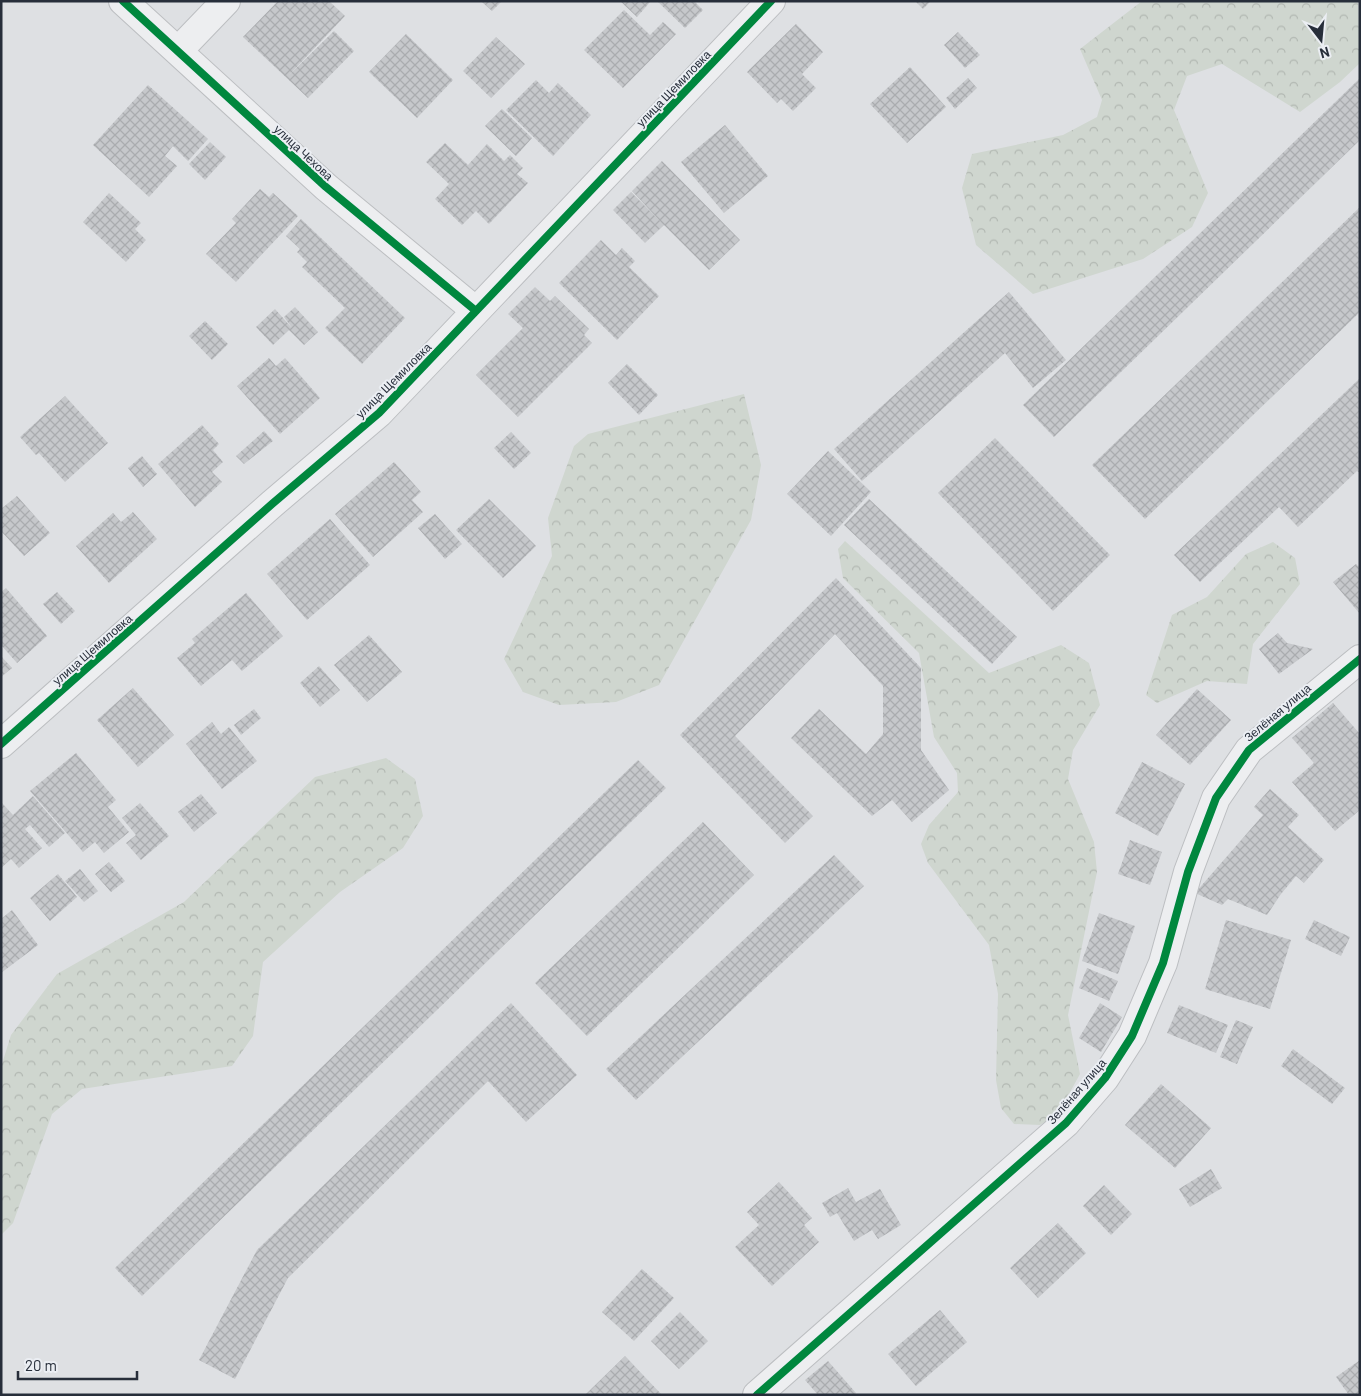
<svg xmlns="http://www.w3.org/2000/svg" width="1361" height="1396" font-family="Barlow,sans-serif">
  <defs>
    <pattern id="forest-crowns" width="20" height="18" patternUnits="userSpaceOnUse" patternTransform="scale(1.25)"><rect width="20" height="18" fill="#cfd6cf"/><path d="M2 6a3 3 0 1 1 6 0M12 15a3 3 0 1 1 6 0" fill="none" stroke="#b2b8b2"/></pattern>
    <pattern id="building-cross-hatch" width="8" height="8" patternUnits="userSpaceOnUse" patternTransform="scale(1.25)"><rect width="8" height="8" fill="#c6c8cb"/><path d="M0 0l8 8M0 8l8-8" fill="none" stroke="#aaacaf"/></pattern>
  </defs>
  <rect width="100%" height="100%" fill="#dee0e3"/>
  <path fill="url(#forest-crowns)" d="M 1142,1 L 1358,1 L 1360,63 L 1340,82 L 1300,112 L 1222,64 L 1187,76 L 1174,110 L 1208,193 L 1192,227 L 1143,259 L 1033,294 L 976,245 L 962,188 L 972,154 L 1063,135 L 1097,117 L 1102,100 L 1080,49 Z
    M 744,394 L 761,465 L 751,520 L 659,685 L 616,702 L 559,705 L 523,692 L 504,659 L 552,556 L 548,518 L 574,446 L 588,434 Z
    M 845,541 L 989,673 L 1061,645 L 1089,663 L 1100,705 L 1073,750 L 1068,779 L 1094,842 L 1097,872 L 1068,1015 L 1080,1074 L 1058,1114 L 1040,1125 L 1014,1124 L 1001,1108 L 996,1080 L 998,994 L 989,945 L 928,863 L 921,844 L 929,825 L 958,792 L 957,773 L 934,737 L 919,653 L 843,578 L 838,549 Z
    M 1273,542 L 1295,558 L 1300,584 L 1253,644 L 1247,684 L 1207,681 L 1157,703 L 1146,695 L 1172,615 L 1207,597 L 1246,554 Z
    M 386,758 L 415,779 L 423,816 L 403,848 L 340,892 L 263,962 L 253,1036 L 232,1066 L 82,1089 L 52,1114 L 13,1223 L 1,1235 L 1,1067 L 11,1035 L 57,974 L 184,902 L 315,777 Z"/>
  <path fill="url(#building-cross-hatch)" d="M 278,1 L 329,1 L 345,16 L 289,75 L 334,31 L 354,51 L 308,98 L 243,37 Z
    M 481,1 L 502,1 L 492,11 Z
    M 620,1 L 651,1 L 637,17 Z
    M 657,1 L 694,1 L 703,10 L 685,28 Z
    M 915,1 L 931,1 L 923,9 Z
    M 624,10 L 650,35 L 663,22 L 676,34 L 623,88 L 584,50 Z
    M 796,24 L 823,52 L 802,74 L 816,88 L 793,111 L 781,99 L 777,103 L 747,72 Z
    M 958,32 L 980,55 L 965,68 L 944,45 Z
    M 406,34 L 453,80 L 417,118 L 369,72 Z
    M 496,37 L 525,64 L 491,98 L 463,71 Z
    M 910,67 L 946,107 L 907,143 L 870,104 Z
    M 968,78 L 977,88 L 955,109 L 946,98 Z
    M 1360,78 L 1360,140 L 1054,437 L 1023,405 Z
    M 536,80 L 549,93 L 558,83 L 591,115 L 553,156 L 506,110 Z
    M 148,85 L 208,139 L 188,161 L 173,146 L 165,156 L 177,166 L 149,197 L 93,145 Z
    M 502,109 L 532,138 L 516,156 L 485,126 Z
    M 725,125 L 768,176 L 724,213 L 681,162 Z
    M 210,142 L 226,157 L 205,180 L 189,164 Z
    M 445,143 L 468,165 L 487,144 L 504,161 L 510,155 L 523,168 L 517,174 L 528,183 L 489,224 L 476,211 L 462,225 L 435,199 L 449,184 L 426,162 Z
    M 662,161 L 740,240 L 709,270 L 664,225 L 645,243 L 613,210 L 631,192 L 662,223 L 632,191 Z
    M 260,189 L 269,197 L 273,193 L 298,216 L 236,282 L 206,254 L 236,223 L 232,219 Z
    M 109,193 L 141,223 L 135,229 L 146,240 L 126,262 L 83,222 Z
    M 1360,207 L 1360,312 L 1145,519 L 1092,465 Z
    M 301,219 L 405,318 L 362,364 L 325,328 L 345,308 L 302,267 L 307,262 L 297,252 L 300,249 L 286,236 Z
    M 601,240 L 616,255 L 622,248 L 635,261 L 629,267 L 659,296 L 617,340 L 559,283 Z
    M 535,287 L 550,301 L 555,296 L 589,329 L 584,335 L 592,343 L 518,417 L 476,375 L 523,328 L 508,314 Z
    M 1009,292 L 1066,360 L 1033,388 L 1005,353 L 862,481 L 834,449 Z
    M 295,307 L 318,332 L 304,345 L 289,330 L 273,345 L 256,327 L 275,309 L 292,328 L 284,317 Z
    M 205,321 L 228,344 L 212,360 L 189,336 Z
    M 269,358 L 276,366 L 285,358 L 320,398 L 280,434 L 237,386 Z
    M 627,364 L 658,395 L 639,415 L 608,383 Z
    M 1360,378 L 1360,473 L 1357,471 L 1298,527 L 1279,507 L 1200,582 L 1174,555 Z
    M 65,396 L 108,443 L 65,482 L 39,453 L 36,455 L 20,437 Z
    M 202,425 L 219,444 L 213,450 L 223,462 L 212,472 L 222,482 L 195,507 L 158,464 Z
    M 264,431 L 273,441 L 244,464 L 236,456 Z
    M 511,432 L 531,453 L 514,469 L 494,448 Z
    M 995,438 L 1110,555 L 1053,611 L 938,493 Z
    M 828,451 L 871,492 L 831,536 L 787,494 Z
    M 142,456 L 157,474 L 143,487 L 128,468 Z
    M 394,462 L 421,492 L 412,500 L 423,512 L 373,557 L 335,514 Z
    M 17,496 L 50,533 L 24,556 L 1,531 L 1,509 Z
    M 489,499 L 536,546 L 503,578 L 456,530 Z
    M 869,499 L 1017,637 L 992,664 L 844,525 Z
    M 133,512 L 157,539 L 109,583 L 76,546 L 113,513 L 121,522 Z
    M 435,514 L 462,544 L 445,559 L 418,528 Z
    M 330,519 L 370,565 L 307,620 L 267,574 Z
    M 1356,564 L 1358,566 L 1360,565 L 1360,614 L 1333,582 Z
    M 836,578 L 921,668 L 921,750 L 949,790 L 912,822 L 892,800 L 872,816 L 791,738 L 819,709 L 866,754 L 883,734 L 883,686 L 835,634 L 735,736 L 813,816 L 785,843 L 680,735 Z
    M 6,588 L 47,636 L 17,663 L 1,645 L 1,592 Z
    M 57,592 L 75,611 L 61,624 L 43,604 Z
    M 246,593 L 283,636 L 242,671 L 232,660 L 201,686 L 177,658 L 195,643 L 192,639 Z
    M 1278,633 L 1287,643 L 1313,649 L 1279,674 L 1259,649 Z
    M 369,635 L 402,672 L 367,702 L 334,665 Z
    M 1,656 L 12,668 L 1,677 Z
    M 319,666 L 340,690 L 320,707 L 300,683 Z
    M 133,688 L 174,735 L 138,767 L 97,720 Z
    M 1197,689 L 1231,720 L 1190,765 L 1156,735 Z
    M 1333,703 L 1360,734 L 1360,810 L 1335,831 L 1292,782 L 1314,763 L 1292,738 Z
    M 254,709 L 261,718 L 241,735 L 234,725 Z
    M 212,722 L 221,734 L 229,727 L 257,761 L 222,789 L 186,744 Z
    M 76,753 L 116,800 L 108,807 L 129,832 L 104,853 L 95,842 L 83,852 L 30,791 Z
    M 638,760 L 666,788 L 142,1296 L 115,1268 Z
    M 1142,762 L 1185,784 L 1158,836 L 1115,813 Z
    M 1270,789 L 1299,815 L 1288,827 L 1324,860 L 1304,883 L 1296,876 L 1281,894 L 1267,915 L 1228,899 L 1222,905 L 1195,893 L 1263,815 L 1254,807 Z
    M 201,794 L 217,813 L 194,832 L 178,812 Z
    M 33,796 L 65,833 L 49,847 L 30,825 L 25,829 L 42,848 L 19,868 L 11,859 L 1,868 L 1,802 L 13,815 Z
    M 140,803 L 169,836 L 141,860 L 126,843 L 136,835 L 122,818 Z
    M 703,822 L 754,875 L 587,1036 L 535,983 Z
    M 1130,840 L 1162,852 L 1150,885 L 1118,874 Z
    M 834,855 L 864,886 L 636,1100 L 606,1069 Z
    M 109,862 L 125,881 L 111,892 L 95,874 Z
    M 80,869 L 98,891 L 84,902 L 65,881 Z
    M 58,874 L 77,897 L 50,921 L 30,898 Z
    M 12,910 L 38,945 L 1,973 L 1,919 Z
    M 1099,913 L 1135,926 L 1118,974 L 1082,961 Z
    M 1226,920 L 1291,940 L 1270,1009 L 1205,989 Z
    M 1314,920 L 1350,937 L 1341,956 L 1305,939 Z
    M 1087,968 L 1118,981 L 1109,1001 L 1079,988 Z
    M 511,1003 L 577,1075 L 526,1122 L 488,1081 L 288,1278 L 235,1379 L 199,1360 L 257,1250 Z
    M 1100,1003 L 1122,1017 L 1101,1052 L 1079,1038 Z
    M 1179,1005 L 1228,1025 L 1216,1053 L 1167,1033 Z
    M 1236,1020 L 1253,1027 L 1237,1064 L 1220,1057 Z
    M 1293,1049 L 1345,1088 L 1332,1104 L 1281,1066 Z
    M 1161,1084 L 1211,1128 L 1175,1168 L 1125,1125 Z
    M 1211,1169 L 1222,1188 L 1190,1207 L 1179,1189 Z
    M 779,1182 L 812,1218 L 804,1225 L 819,1242 L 772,1286 L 735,1247 L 759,1225 L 747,1212 Z
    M 1104,1185 L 1132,1214 L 1111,1235 L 1083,1206 Z
    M 848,1188 L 856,1202 L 880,1189 L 901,1225 L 878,1239 L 872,1230 L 854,1241 L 837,1213 L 830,1217 L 822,1203 Z
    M 1058,1223 L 1086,1253 L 1038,1298 L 1010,1268 Z
    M 642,1269 L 674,1298 L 634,1341 L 602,1312 Z
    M 940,1310 L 967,1342 L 916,1386 L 888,1354 Z
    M 680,1312 L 708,1341 L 679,1369 L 651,1341 Z
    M 625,1356 L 662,1395 L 585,1395 Z
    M 1360,1360 L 1360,1395 L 1349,1395 L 1336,1377 Z
    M 828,1361 L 856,1393 L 854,1395 L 818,1395 L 805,1380 Z"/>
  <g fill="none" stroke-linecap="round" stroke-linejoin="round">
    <g stroke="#bcbec1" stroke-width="30">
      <path id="street" d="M 123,1 L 326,187 L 476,311
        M 178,51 L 226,1
        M 1,744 L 272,504 L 379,413 L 771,1
        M 757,1395 L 1066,1123 L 1105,1078 L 1132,1036 L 1163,963 L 1188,872 L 1216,798 L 1249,750 L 1360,659"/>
    </g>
    <use href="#street" stroke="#edeef0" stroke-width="28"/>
    <g stroke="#ebeef3" stroke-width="11">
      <path id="cycleway" d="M 123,1 L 326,187 L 476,311
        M 1,744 L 272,504 L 379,413 L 771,1
        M 757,1395 L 1066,1123 L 1105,1078 L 1132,1036 L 1163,963 L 1188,872 L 1216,798 L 1249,750 L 1360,659"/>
    </g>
    <use href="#cycleway" stroke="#00873e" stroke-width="8"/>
  </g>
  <g text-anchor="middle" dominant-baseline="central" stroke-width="4" stroke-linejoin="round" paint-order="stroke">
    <g font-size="12" fill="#272e3a" stroke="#ebeef3">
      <text transform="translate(673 88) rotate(-46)">улица Щемиловка</text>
      <text transform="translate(304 152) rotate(43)">улица Чехова</text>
      <text transform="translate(393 380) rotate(-45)">улица Щемиловка</text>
      <text transform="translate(92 649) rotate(-41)">улица Щемиловка</text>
      <text transform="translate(1277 712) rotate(-40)">Зелёная улица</text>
      <text transform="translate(1076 1091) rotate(-49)">Зелёная улица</text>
    </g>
  </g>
  <rect width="1361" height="1396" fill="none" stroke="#272e3a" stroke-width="5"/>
  <g transform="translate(1321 40) rotate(164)" stroke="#ebeef3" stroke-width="4" paint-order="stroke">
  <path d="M0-4L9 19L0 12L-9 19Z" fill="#272e3a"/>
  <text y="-8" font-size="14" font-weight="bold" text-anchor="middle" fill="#272e3a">N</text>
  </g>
  <path d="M18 1371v8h119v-8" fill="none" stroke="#272e3a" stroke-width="2.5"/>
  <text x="25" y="1371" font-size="15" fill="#272e3a" stroke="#ebeef3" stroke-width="4" paint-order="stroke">20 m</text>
</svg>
